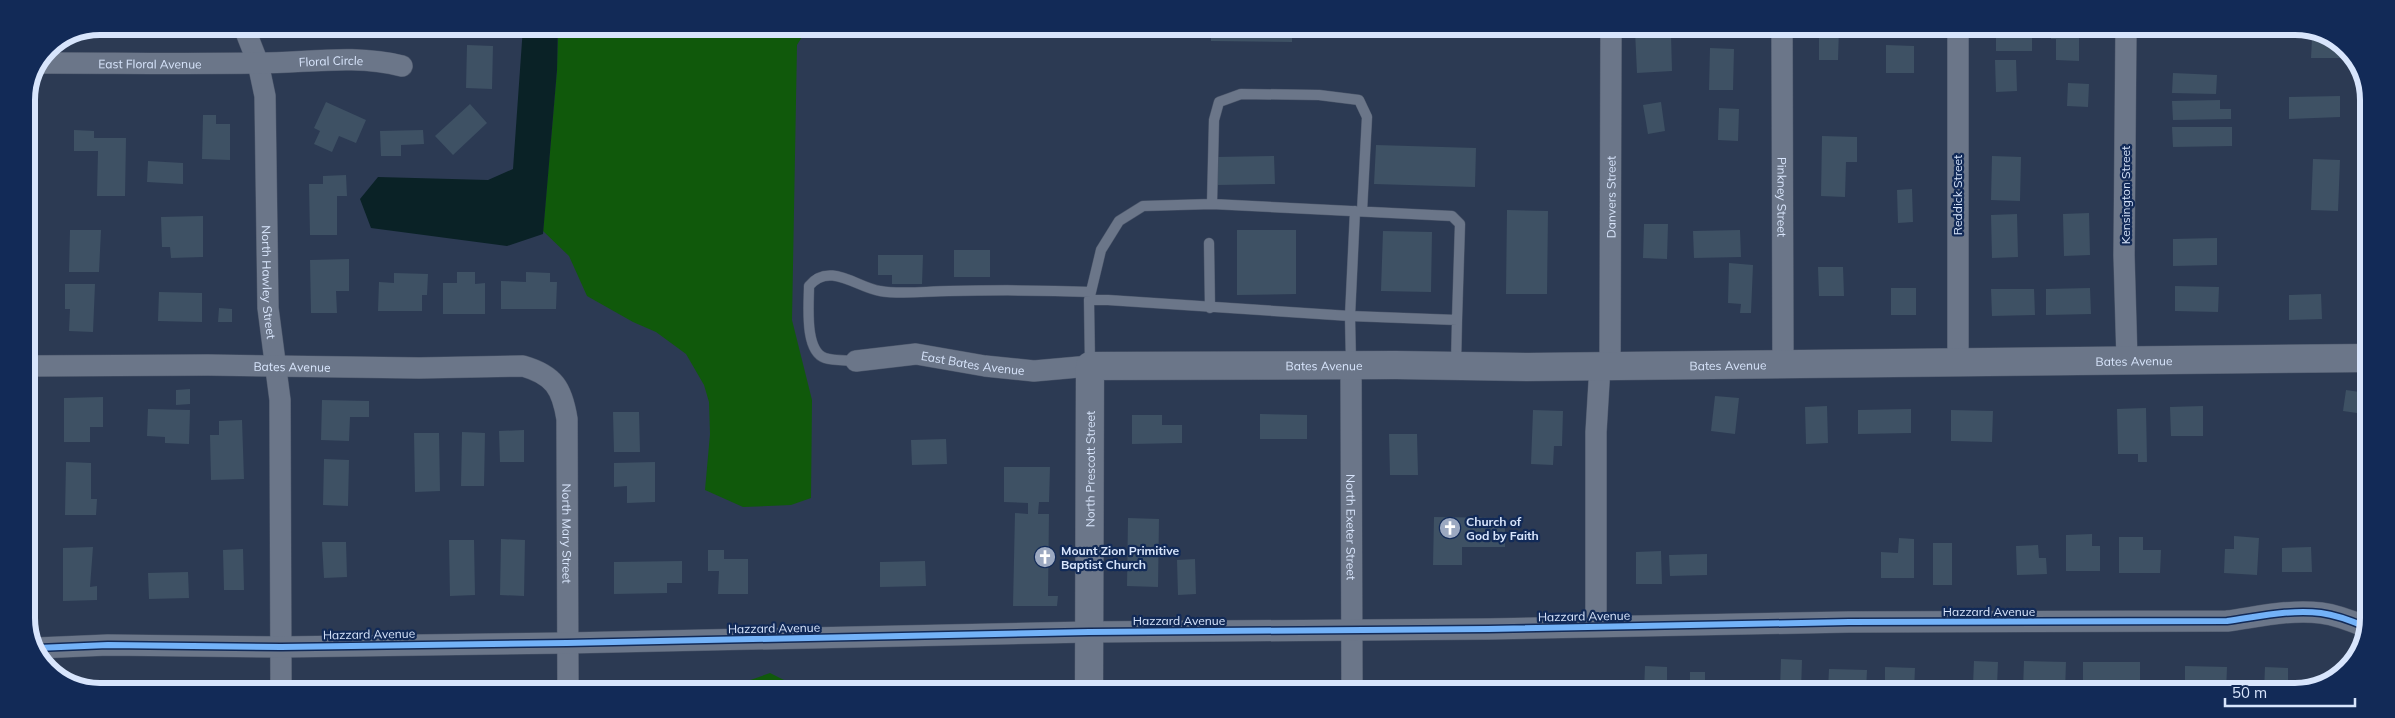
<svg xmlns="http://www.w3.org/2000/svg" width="2395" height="718" font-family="Mulish,sans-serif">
  <rect width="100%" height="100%" fill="#2c3a53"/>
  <path fill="#10590b" d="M 558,27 L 808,27 L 797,45 L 792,320 L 812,400 L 811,498 L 791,505 L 743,507 L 705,490 L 710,434 L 709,402 L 704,385 L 686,354 L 656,332 L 633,322 L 587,296 L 569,256 L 543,231 L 557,70 Z
    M 770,673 L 798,687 L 799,690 L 722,690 Z"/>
  <path fill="#0a2226" d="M 523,27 L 558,27 L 557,70 L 543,234 L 507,246 L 371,228 L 360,199 L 378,177 L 488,180 L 513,169 Z"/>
  <path fill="#3e5164" d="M 1211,28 L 1292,28 L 1292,42 L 1211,41 Z
    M 1643,28 L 1666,28 L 1667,35 L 1671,35 L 1672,71 L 1637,73 L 1635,31 L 1643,31 Z
    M 1819,28 L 1839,28 L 1838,60 L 1819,60 Z
    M 1996,28 L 2032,29 L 2032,51 L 1996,51 Z
    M 2051,29 L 2079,29 L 2079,61 L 2056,60 L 2056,39 L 2051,39 Z
    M 2312,38 L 2329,38 L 2342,47 L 2342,58 L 2311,58 Z
    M 467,45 L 493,46 L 492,89 L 466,88 Z
    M 1886,45 L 1914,46 L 1914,73 L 1886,73 Z
    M 1710,48 L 1734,49 L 1733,90 L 1709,90 Z
    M 1995,60 L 2016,60 L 2017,91 L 1996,92 Z
    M 2173,73 L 2217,75 L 2216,94 L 2172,93 Z
    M 2068,83 L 2089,84 L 2088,107 L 2067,106 Z
    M 2340,96 L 2340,117 L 2289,119 L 2289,97 Z
    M 2220,100 L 2220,109 L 2231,109 L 2231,119 L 2173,120 L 2172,101 Z
    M 326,102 L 366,120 L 356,143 L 339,136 L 332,152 L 314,144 L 320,131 L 314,128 Z
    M 1661,102 L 1665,131 L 1648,134 L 1643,105 Z
    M 470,104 L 487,123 L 453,155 L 435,136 Z
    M 1719,108 L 1739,109 L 1738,141 L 1718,140 Z
    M 203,115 L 216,115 L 216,124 L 230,124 L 230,160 L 202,159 Z
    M 2172,127 L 2232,127 L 2232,146 L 2173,147 Z
    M 74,130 L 94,131 L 94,138 L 126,138 L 125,196 L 97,196 L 98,151 L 74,151 Z
    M 423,130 L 424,144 L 401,145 L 401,156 L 381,156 L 380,131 Z
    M 1822,136 L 1857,137 L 1857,162 L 1846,162 L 1845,197 L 1821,196 Z
    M 1376,145 L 1476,148 L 1475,187 L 1374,184 Z
    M 1274,156 L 1275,184 L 1218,185 L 1217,157 Z
    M 1992,156 L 2021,157 L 2020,201 L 1991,200 Z
    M 2313,159 L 2340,160 L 2338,211 L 2311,210 Z
    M 148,161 L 183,163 L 183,184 L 147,182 Z
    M 346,175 L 347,196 L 337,196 L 337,235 L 310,235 L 309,184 L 323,184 L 323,176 Z
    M 1912,189 L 1913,222 L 1898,223 L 1897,190 Z
    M 1507,210 L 1548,211 L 1547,294 L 1506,294 Z
    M 2089,213 L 2090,255 L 2064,256 L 2063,214 Z
    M 2017,214 L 2018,257 L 1992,258 L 1991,215 Z
    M 203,216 L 203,257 L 171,258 L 170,247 L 162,247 L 161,217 Z
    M 1644,224 L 1668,224 L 1667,259 L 1643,258 Z
    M 70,230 L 101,230 L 99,272 L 69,272 Z
    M 1237,230 L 1296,230 L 1296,294 L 1237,295 Z
    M 1740,230 L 1741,257 L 1694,258 L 1693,231 Z
    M 1383,231 L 1432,232 L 1431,292 L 1381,291 Z
    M 2217,238 L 2217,265 L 2173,266 L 2173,239 Z
    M 954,250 L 990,250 L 990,277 L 954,277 Z
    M 878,255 L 923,255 L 922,284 L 892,284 L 892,275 L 878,275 Z
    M 349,259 L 349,291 L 336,291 L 337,313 L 311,313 L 310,260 Z
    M 1729,263 L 1753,265 L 1751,313 L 1740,313 L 1741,304 L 1728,303 Z
    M 1818,267 L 1843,267 L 1844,296 L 1819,296 Z
    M 457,272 L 475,272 L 475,284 L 485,283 L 485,314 L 443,314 L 443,283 L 457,283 Z
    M 526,272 L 550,273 L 550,282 L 557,282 L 556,309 L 501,309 L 501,281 L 526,282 Z
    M 394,273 L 428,274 L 427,295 L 422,295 L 422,311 L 378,311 L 379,282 L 394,283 Z
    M 65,284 L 95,284 L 93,332 L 69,331 L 70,309 L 65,309 Z
    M 2175,286 L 2219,287 L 2218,312 L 2175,311 Z
    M 1891,288 L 1916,288 L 1916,315 L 1891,315 Z
    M 2090,288 L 2091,314 L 2046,315 L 2046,289 Z
    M 1991,289 L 2034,289 L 2035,315 L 1992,316 Z
    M 159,292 L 202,293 L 202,322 L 158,321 Z
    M 2321,294 L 2322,319 L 2289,320 L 2289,295 Z
    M 219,308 L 232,309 L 232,322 L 218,322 Z
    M 190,389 L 190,404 L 176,405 L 176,390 Z
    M 2346,390 L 2367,393 L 2364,414 L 2343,411 Z
    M 1715,396 L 1739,398 L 1735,434 L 1711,431 Z
    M 103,397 L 103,427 L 90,427 L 90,442 L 64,442 L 64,398 Z
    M 322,400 L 369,401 L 369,417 L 350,417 L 349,441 L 321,440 Z
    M 1827,406 L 1828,443 L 1806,444 L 1805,407 Z
    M 2203,406 L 2203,436 L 2171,436 L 2170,407 Z
    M 2146,408 L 2147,462 L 2138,462 L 2138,454 L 2118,454 L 2117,409 Z
    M 148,409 L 190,410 L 189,444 L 165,443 L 165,437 L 147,436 Z
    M 1911,409 L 1911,433 L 1858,434 L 1858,410 Z
    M 1533,410 L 1563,411 L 1562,446 L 1554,446 L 1553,465 L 1531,464 Z
    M 1951,410 L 1993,411 L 1992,442 L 1951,441 Z
    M 613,412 L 639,412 L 640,452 L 614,452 Z
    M 1260,414 L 1307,415 L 1307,439 L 1260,439 Z
    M 1132,415 L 1162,415 L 1162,425 L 1182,425 L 1182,443 L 1132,444 Z
    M 242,420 L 244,479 L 211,480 L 210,435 L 219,435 L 219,421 Z
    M 524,430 L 524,462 L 500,462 L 499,431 Z
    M 462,432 L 485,433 L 484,486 L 461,486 Z
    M 414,433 L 439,433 L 440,491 L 415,492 Z
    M 1389,434 L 1417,434 L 1418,475 L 1390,475 Z
    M 946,439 L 947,464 L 912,465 L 911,440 Z
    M 324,459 L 349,460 L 348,506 L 323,505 Z
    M 66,462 L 91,463 L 91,499 L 97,499 L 96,515 L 65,515 Z
    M 655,462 L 655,502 L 627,503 L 627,486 L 614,487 L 614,463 Z
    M 1004,467 L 1050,467 L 1049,502 L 1039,502 L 1038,514 L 1049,514 L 1048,596 L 1058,596 L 1057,606 L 1013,606 L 1015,513 L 1028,514 L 1028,503 L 1004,502 Z
    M 1434,517 L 1505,518 L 1505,547 L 1462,547 L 1462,565 L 1433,565 Z
    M 1128,518 L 1159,519 L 1158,587 L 1127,586 Z
    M 2092,534 L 2092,546 L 2100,546 L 2100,571 L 2066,571 L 2066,535 Z
    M 2234,536 L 2259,538 L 2257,575 L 2224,573 L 2225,549 L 2234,549 Z
    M 2119,537 L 2143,537 L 2143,550 L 2161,550 L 2160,573 L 2119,573 Z
    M 1899,538 L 1914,539 L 1914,578 L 1881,578 L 1881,552 L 1898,553 Z
    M 501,539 L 525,540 L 524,596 L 500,595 Z
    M 449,540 L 474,540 L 475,595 L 450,596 Z
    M 322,542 L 346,542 L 347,577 L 324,578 Z
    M 1933,543 L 1952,543 L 1952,585 L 1933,585 Z
    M 2038,545 L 2039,558 L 2046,558 L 2047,574 L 2017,575 L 2016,546 Z
    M 93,547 L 90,587 L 97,586 L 97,600 L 63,601 L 63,548 Z
    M 2311,547 L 2312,572 L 2282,572 L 2282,548 Z
    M 243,549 L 244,590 L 224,590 L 223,550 Z
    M 708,550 L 724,550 L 724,559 L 748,559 L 748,594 L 718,594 L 719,571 L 708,571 Z
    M 1661,551 L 1662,584 L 1636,584 L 1636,552 Z
    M 1707,554 L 1707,575 L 1670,576 L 1669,555 Z
    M 1195,559 L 1196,594 L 1178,595 L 1177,560 Z
    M 682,561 L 682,583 L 667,583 L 667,593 L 614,594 L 614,562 Z
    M 925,561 L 926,586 L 880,587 L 880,562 Z
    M 188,572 L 189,598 L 149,599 L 148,573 Z
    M 1781,659 L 1802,660 L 1801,691 L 1780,690 Z
    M 1974,661 L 1998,662 L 1997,686 L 1973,685 Z
    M 2024,661 L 2066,662 L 2065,691 L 2023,690 Z
    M 2083,662 L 2140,662 L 2140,690 L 2083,689 Z
    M 1645,666 L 1667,667 L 1667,691 L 1644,691 Z
    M 2185,666 L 2227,667 L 2226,692 L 2185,692 Z
    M 1885,667 L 1915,668 L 1914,691 L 1885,691 Z
    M 2265,667 L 2288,668 L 2288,692 L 2264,692 Z
    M 1829,669 L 1867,670 L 1866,691 L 1828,691 Z
    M 1690,672 L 1705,672 L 1705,691 L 1681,691 L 1681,688 L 1690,688 Z
    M 336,682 L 351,682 L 351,687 L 369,687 L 369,690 L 336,689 Z
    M 420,685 L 435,686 L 435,690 L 420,690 Z
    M 498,686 L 534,687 L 534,690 L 498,690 Z"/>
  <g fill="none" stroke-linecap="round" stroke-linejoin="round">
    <g stroke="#4a5569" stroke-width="11">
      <path id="lane" d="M 1212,204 L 1214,120 L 1219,102 L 1241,94 L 1319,95 L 1359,100 L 1367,117 L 1362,211
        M 1355,211 L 1350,316 L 1457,320 L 1456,365
        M 1209,243 L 1210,308
        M 1089,300 L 1101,250 L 1119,221 L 1143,206 L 1212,204 L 1452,216 L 1460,224 L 1457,320
        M 856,361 C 847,360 834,361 825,358 C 804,351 809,304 809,286 C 829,261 858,288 880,291 C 902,295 927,291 949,291 C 997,290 1044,290 1091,292
        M 1090,365 L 1089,300 L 1108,300 L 1350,316 L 1351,364"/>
    </g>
    <g stroke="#4a5569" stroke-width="22">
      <g id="street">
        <path id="s1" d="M 247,26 L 247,35 L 258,63 L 265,96 L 268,308 L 280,400 L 281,689"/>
        <path id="s2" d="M 1782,28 L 1783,364"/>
        <path d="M 2126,29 L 2124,255 L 2127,360"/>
        <path id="s3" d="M 42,63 C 114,63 186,64 258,63 C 307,63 354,54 402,66"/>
        <path id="s4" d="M 856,361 L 916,354 L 985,366 L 1034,371 L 1090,366"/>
        <path d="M 1958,362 L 1958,28"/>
        <path id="s5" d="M 1351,365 L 1352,691"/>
        <path id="s6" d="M 26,366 L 208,365 L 419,368 L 523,366 C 554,375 562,388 567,419 L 568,690"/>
        <path id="s7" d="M 1610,366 L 1611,28"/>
        <path d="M 1596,626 L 1596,432 L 1600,366"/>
        <path d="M 37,648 L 108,645 L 281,647 L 567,643 L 1089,632 L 1488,629 L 1849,622 L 2227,621 C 2257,617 2290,609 2321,613 C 2337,615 2352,621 2366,627"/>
      </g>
    </g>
    <g stroke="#4a5569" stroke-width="29">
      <g id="secondary">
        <path id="s8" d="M 1089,690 L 1090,366 L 1396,365 L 1528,367 L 2367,358"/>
      </g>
    </g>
    <use href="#lane" stroke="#6b7689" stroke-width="10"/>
    <use href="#street" stroke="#6b7689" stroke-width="21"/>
    <use href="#secondary" stroke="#6b7689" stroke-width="28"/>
    <g stroke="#122a57" stroke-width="9">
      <path id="cycleway" d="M 37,648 L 108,645 L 281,647 L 567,643 L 1089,632 L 1488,629 L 1849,622 L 2227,621 C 2257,617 2290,609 2321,613 C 2337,615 2352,621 2366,627"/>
    </g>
    <use href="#cycleway" stroke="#73b2f8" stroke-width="6"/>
  </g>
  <defs>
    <g id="church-disc" transform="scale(1.125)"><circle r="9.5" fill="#9ca9c1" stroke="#122a57"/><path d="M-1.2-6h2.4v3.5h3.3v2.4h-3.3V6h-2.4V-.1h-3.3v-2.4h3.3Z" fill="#fff"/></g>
  </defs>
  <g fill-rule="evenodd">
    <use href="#church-disc" x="1450" y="528"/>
    <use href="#church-disc" x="1045" y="557"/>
  </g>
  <g text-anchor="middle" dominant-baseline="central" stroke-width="4.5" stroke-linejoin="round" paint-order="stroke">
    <g font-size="12" fill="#d8e5fc" stroke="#122a57">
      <text stroke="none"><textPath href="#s3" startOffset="289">Floral Circle</textPath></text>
      <text stroke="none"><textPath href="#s3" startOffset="108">East Floral Avenue</textPath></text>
      <text transform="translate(1957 195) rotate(-90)">Reddick Street</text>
      <text transform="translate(2125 195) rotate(-90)">Kensington Street</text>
      <text stroke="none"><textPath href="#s2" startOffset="169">Pinkney Street</textPath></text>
      <text stroke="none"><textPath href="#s7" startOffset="169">Danvers Street</textPath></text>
      <text stroke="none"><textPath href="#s1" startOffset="259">North Hawley Street</textPath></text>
      <text stroke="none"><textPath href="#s8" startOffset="1368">Bates Avenue</textPath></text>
      <text stroke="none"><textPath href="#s4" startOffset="118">East Bates Avenue</textPath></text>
      <text stroke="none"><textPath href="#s8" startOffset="558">Bates Avenue</textPath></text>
      <text stroke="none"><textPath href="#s8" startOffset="962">Bates Avenue</textPath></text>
      <text stroke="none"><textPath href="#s6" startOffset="266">Bates Avenue</textPath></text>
      <text stroke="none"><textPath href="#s8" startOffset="221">North Prescott Street</textPath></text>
      <text stroke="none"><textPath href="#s5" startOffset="162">North Exeter Street</textPath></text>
      <text stroke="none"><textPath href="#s6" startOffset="686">North Mary Street</textPath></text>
      <text x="1989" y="611">Hazzard Avenue</text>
      <text transform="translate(1584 616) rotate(-1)">Hazzard Avenue</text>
      <text x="1179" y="620">Hazzard Avenue</text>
      <text transform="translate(774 628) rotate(-1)">Hazzard Avenue</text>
      <text transform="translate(369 634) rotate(-1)">Hazzard Avenue</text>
    </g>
    <g font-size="12" font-weight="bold" fill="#d8e5fc" stroke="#122a57" text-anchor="start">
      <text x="1466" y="521">Church of<tspan x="1466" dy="14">God by Faith</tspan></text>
      <text x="1061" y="550">Mount Zion Primitive<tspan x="1061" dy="14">Baptist Church</tspan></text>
    </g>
  </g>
  <path d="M0 0H2395V718H0ZM100 35H2295A65 65 0 0 1 2360 100V618A65 65 0 0 1 2295 683H100A65 65 0 0 1 35 618V100A65 65 0 0 1 100 35Z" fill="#122a57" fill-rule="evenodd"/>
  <path fill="none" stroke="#d8e5fc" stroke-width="6" d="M100 35H2295A65 65 0 0 1 2360 100V618A65 65 0 0 1 2295 683H100A65 65 0 0 1 35 618V100A65 65 0 0 1 100 35Z"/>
  <path d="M2225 698v8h130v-8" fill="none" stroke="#d8e5fc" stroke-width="2.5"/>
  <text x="2232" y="698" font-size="15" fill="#d8e5fc" stroke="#122a57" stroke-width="4" paint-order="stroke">50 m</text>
</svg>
